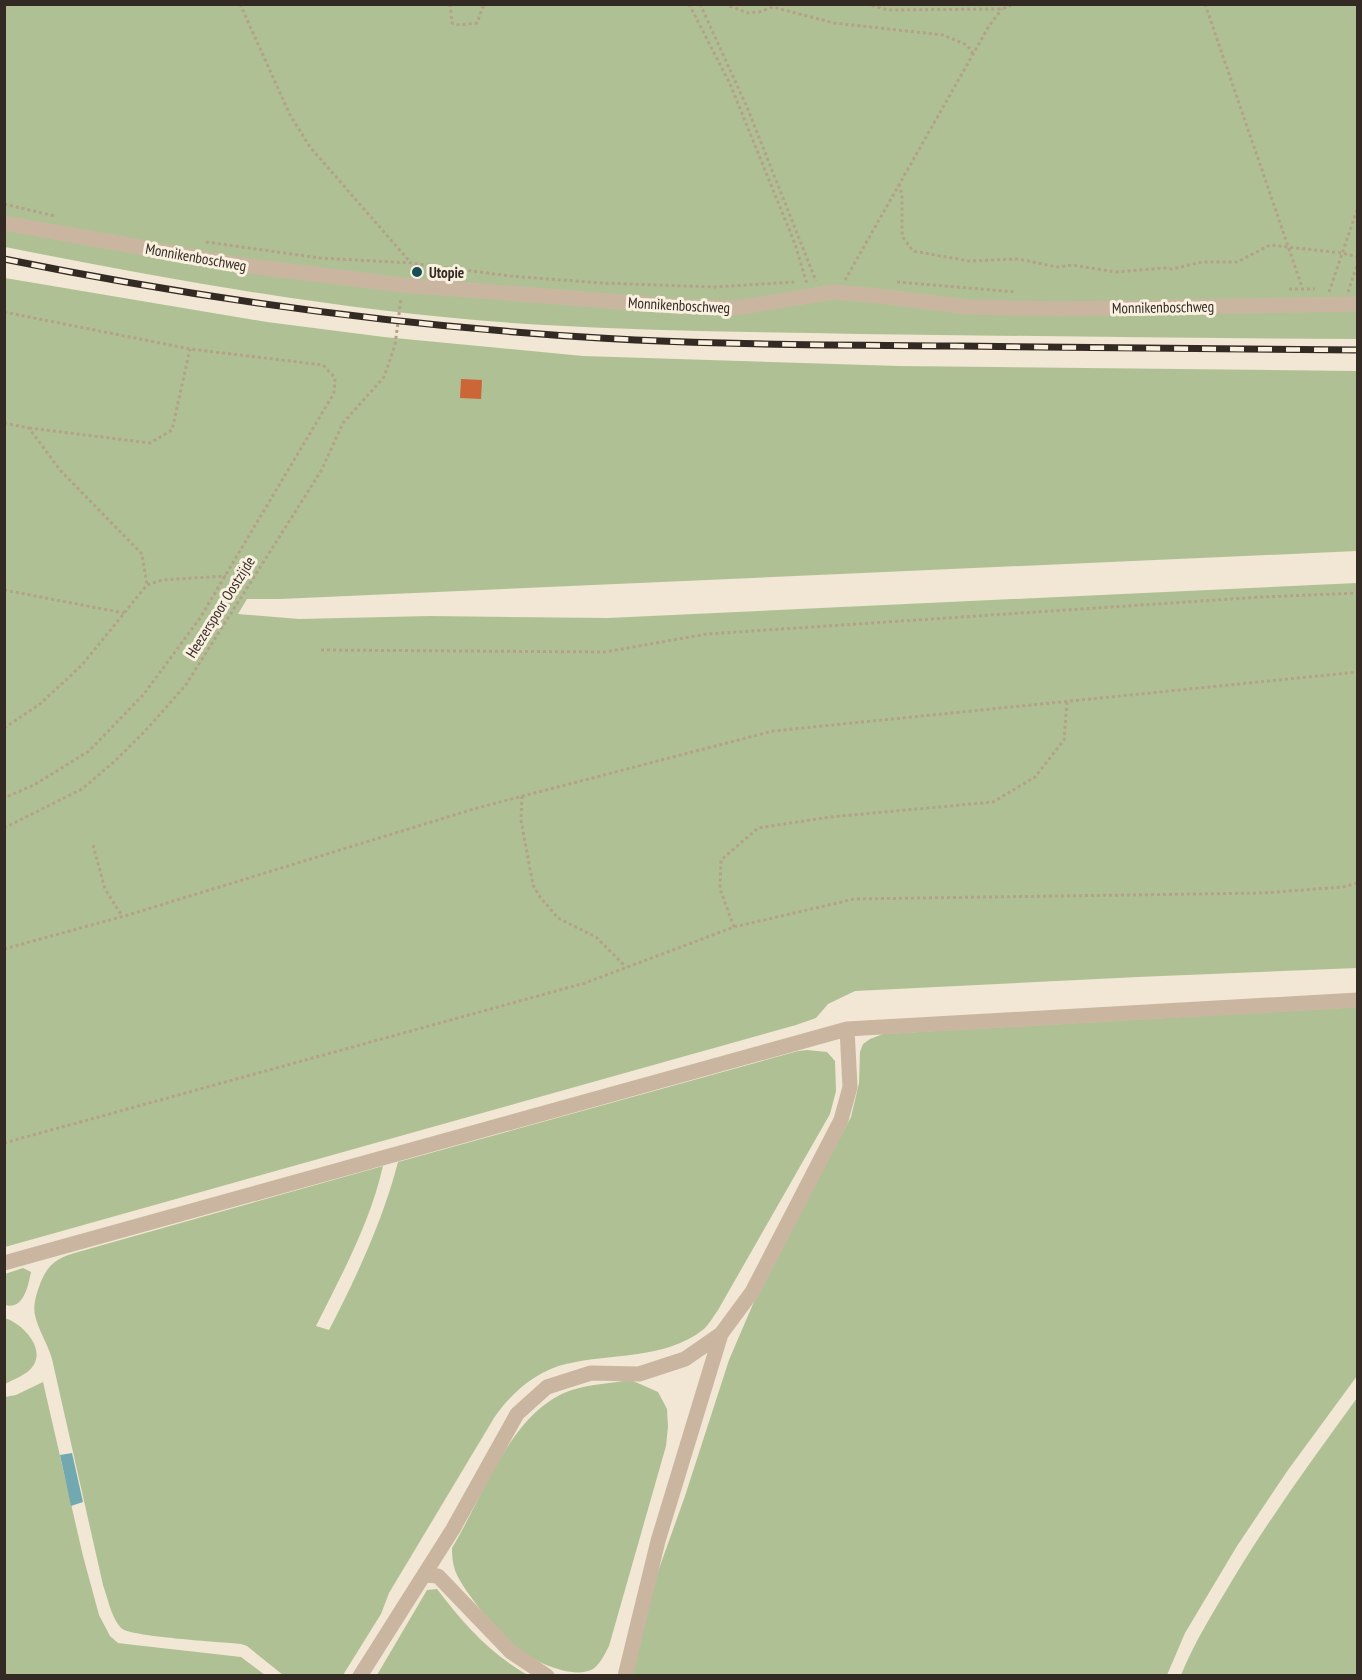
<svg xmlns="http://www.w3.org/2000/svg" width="1362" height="1680" font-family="'PT Sans Narrow',sans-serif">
  <rect width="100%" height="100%" fill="#f2e6d4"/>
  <path fill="#afc194" d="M 4,5 L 1357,5 L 1357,339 C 1191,338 1025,336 859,334 C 754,332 649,331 545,325 C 365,315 181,282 5,247 Z
    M 5,278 L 267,322 L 384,337 L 583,356 L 899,366 L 1357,371 L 1357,551 L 280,599 L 247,599 L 238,614 L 299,619 L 430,616 L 608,618 L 1357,583 L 1357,968 L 1138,977 L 855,991 L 828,1004 L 816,1018 L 796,1025 L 5,1247 Z
    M 1357,1007 L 1357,1376 L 1288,1470 L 1237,1546 L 1185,1633 L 1167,1675 L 634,1676 L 630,1669 L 633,1641 L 684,1499 L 729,1360 L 762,1283 L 851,1117 L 859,1083 L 860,1052 L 863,1044 L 870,1039 L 883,1034 Z
    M 807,1050 L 827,1052 L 835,1061 L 836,1091 L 830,1114 L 718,1310 C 714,1316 709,1324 704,1329 C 665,1360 612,1353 566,1364 C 536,1371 511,1393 494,1418 L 389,1593 L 381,1614 L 343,1675 L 283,1675 L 247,1646 L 241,1644 C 222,1642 130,1637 121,1628 C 111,1617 108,1599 103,1585 L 52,1359 C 48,1344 38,1330 35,1315 C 33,1306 36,1295 39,1287 C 49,1257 65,1256 92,1248 L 383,1166 C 370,1223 342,1274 316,1326 L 329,1330 C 357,1276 383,1220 398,1162 L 798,1051 Z
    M 23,1268 L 31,1272 C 28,1286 24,1310 5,1305 L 5,1274 Z
    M 5,1318 C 21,1323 46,1347 33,1366 C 27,1375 14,1379 5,1384 Z
    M 631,1380 L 658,1392 L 667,1409 L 668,1427 L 666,1446 L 609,1646 C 605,1654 600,1664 593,1669 C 574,1680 535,1662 519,1650 C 502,1638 466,1594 457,1575 C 453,1566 452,1558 452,1548 C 483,1497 511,1410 572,1390 C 591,1384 612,1383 631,1380 Z
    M 43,1382 L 83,1556 L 99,1615 L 110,1636 L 118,1643 L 126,1644 L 241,1657 L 265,1675 L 5,1675 L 5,1397 L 16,1395 Z
    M 1357,1398 L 1357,1675 L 1181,1675 C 1195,1641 1214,1611 1233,1579 C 1271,1516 1314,1457 1357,1398 Z
    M 437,1589 C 462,1622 491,1655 528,1675 L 377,1675 L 427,1590 Z"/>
  <path fill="#72a9b0" d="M 72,1453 L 83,1502 L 71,1506 L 60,1455 Z"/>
  <path fill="#cd6637" d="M 461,379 L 482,380 L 481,399 L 460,398 Z"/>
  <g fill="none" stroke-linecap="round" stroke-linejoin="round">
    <path stroke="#b5a08a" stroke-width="3" stroke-dasharray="3 3" stroke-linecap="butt" d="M 240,4 L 290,115 L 310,147 L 411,263
      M 450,4 L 452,23 L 460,25 L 477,23 L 484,4
      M 689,4 L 730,84 L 795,244 L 807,284
      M 700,4 L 747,107 L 816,281
      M 724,4 L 748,13 L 759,12 L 773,7 L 834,23 L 943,35 L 967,45 L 973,54
      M 866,4 L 888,10 L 1002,9 L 1014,4
      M 1205,4 L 1302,287
      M 899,184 L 902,195 L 902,236 L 913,251 L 969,261 L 1018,259 L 1057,267 L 1072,265 L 1116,272 L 1164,268 L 1172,269 L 1202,262 L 1237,262 L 1270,245 L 1342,253 L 1358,257
      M 4,204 L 55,216
      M 206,242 L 320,258 L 411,263 L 510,276 L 601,283 L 715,287 L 794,282
      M 845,280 L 989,26 L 1002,9
      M 897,282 L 1016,292
      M 1289,289 L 1315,289
      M 1329,292 L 1358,207
      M 1348,292 L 1358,262
      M 4,312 L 190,349 L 323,365 L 335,378 L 334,393 L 200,618 L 144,694 L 89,751 L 34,785 L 4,798
      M 4,423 L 29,428 L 60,470 L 142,554 L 147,585
      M 29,428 L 150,443 L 172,430 L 190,349
      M 4,590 L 124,613
      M 321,650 L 605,652 L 707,634 L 1261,597 L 1358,593
      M 4,728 L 40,704 L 82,665 L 147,585 L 162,580 L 226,576
      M 522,796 L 521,820 L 533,885 L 540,897 L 558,918 L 596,937 L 626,967
      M 4,828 L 82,789 L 116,760 L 146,730 L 185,686 L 321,471 L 343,423 L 384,377 L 395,345 L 401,299
      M 93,845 L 105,889 L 122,916
      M 734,927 L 720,889 L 721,860 L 758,828 L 830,817 L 993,802 L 1035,777 L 1064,740 L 1067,702
      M 4,949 L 128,915 L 477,808 L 773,731 L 1358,672
      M 4,1143 L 585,983 L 734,927 L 854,899 L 1263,893 L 1343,887 L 1358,883"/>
    <path stroke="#cab6a0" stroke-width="15" d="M 4,223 L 241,265 L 403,285 L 674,306 L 736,308 L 834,292 L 879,296 L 968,307 L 1056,309 L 1358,304
      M 4,1263 L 847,1029 L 1358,1000
      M 424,1575 L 438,1576 L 511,1652 L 547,1676
      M 360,1676 L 453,1529 L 517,1414 L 547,1387 L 591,1373 L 639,1374 L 685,1359 L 721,1334 L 752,1292 L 841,1120 L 850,1087 L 847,1029
      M 625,1676 L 658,1541 L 721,1334"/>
    <g stroke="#332a24" stroke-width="7">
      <path id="rail" d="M 4,259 C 201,299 400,326 600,338 C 718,345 836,345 955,346 C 1089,348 1223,349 1358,350"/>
    </g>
    <use href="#rail" stroke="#faf0e0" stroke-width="4.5" stroke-dasharray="14" stroke-linecap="butt"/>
  </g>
  <circle fill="#184e56" stroke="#faf0e0" stroke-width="2" cx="417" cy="272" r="6"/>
  <g text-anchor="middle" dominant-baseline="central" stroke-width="6" stroke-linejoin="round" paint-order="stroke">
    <g font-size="15" fill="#332a24" stroke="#faf0e0">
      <text transform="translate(196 257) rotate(10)">Monnikenboschweg</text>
      <text transform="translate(679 305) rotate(3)">Monnikenboschweg</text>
      <text transform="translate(1163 307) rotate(-1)">Monnikenboschweg</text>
      <text transform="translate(220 607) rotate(-58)">Heezerspoor Oostzijde</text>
    </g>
    <g font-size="15" font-weight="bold" fill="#332a24" stroke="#faf0e0" text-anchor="start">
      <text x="429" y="272">Utopie</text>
    </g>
  </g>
  <rect width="1362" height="1680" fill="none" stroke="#332a24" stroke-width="12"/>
</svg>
